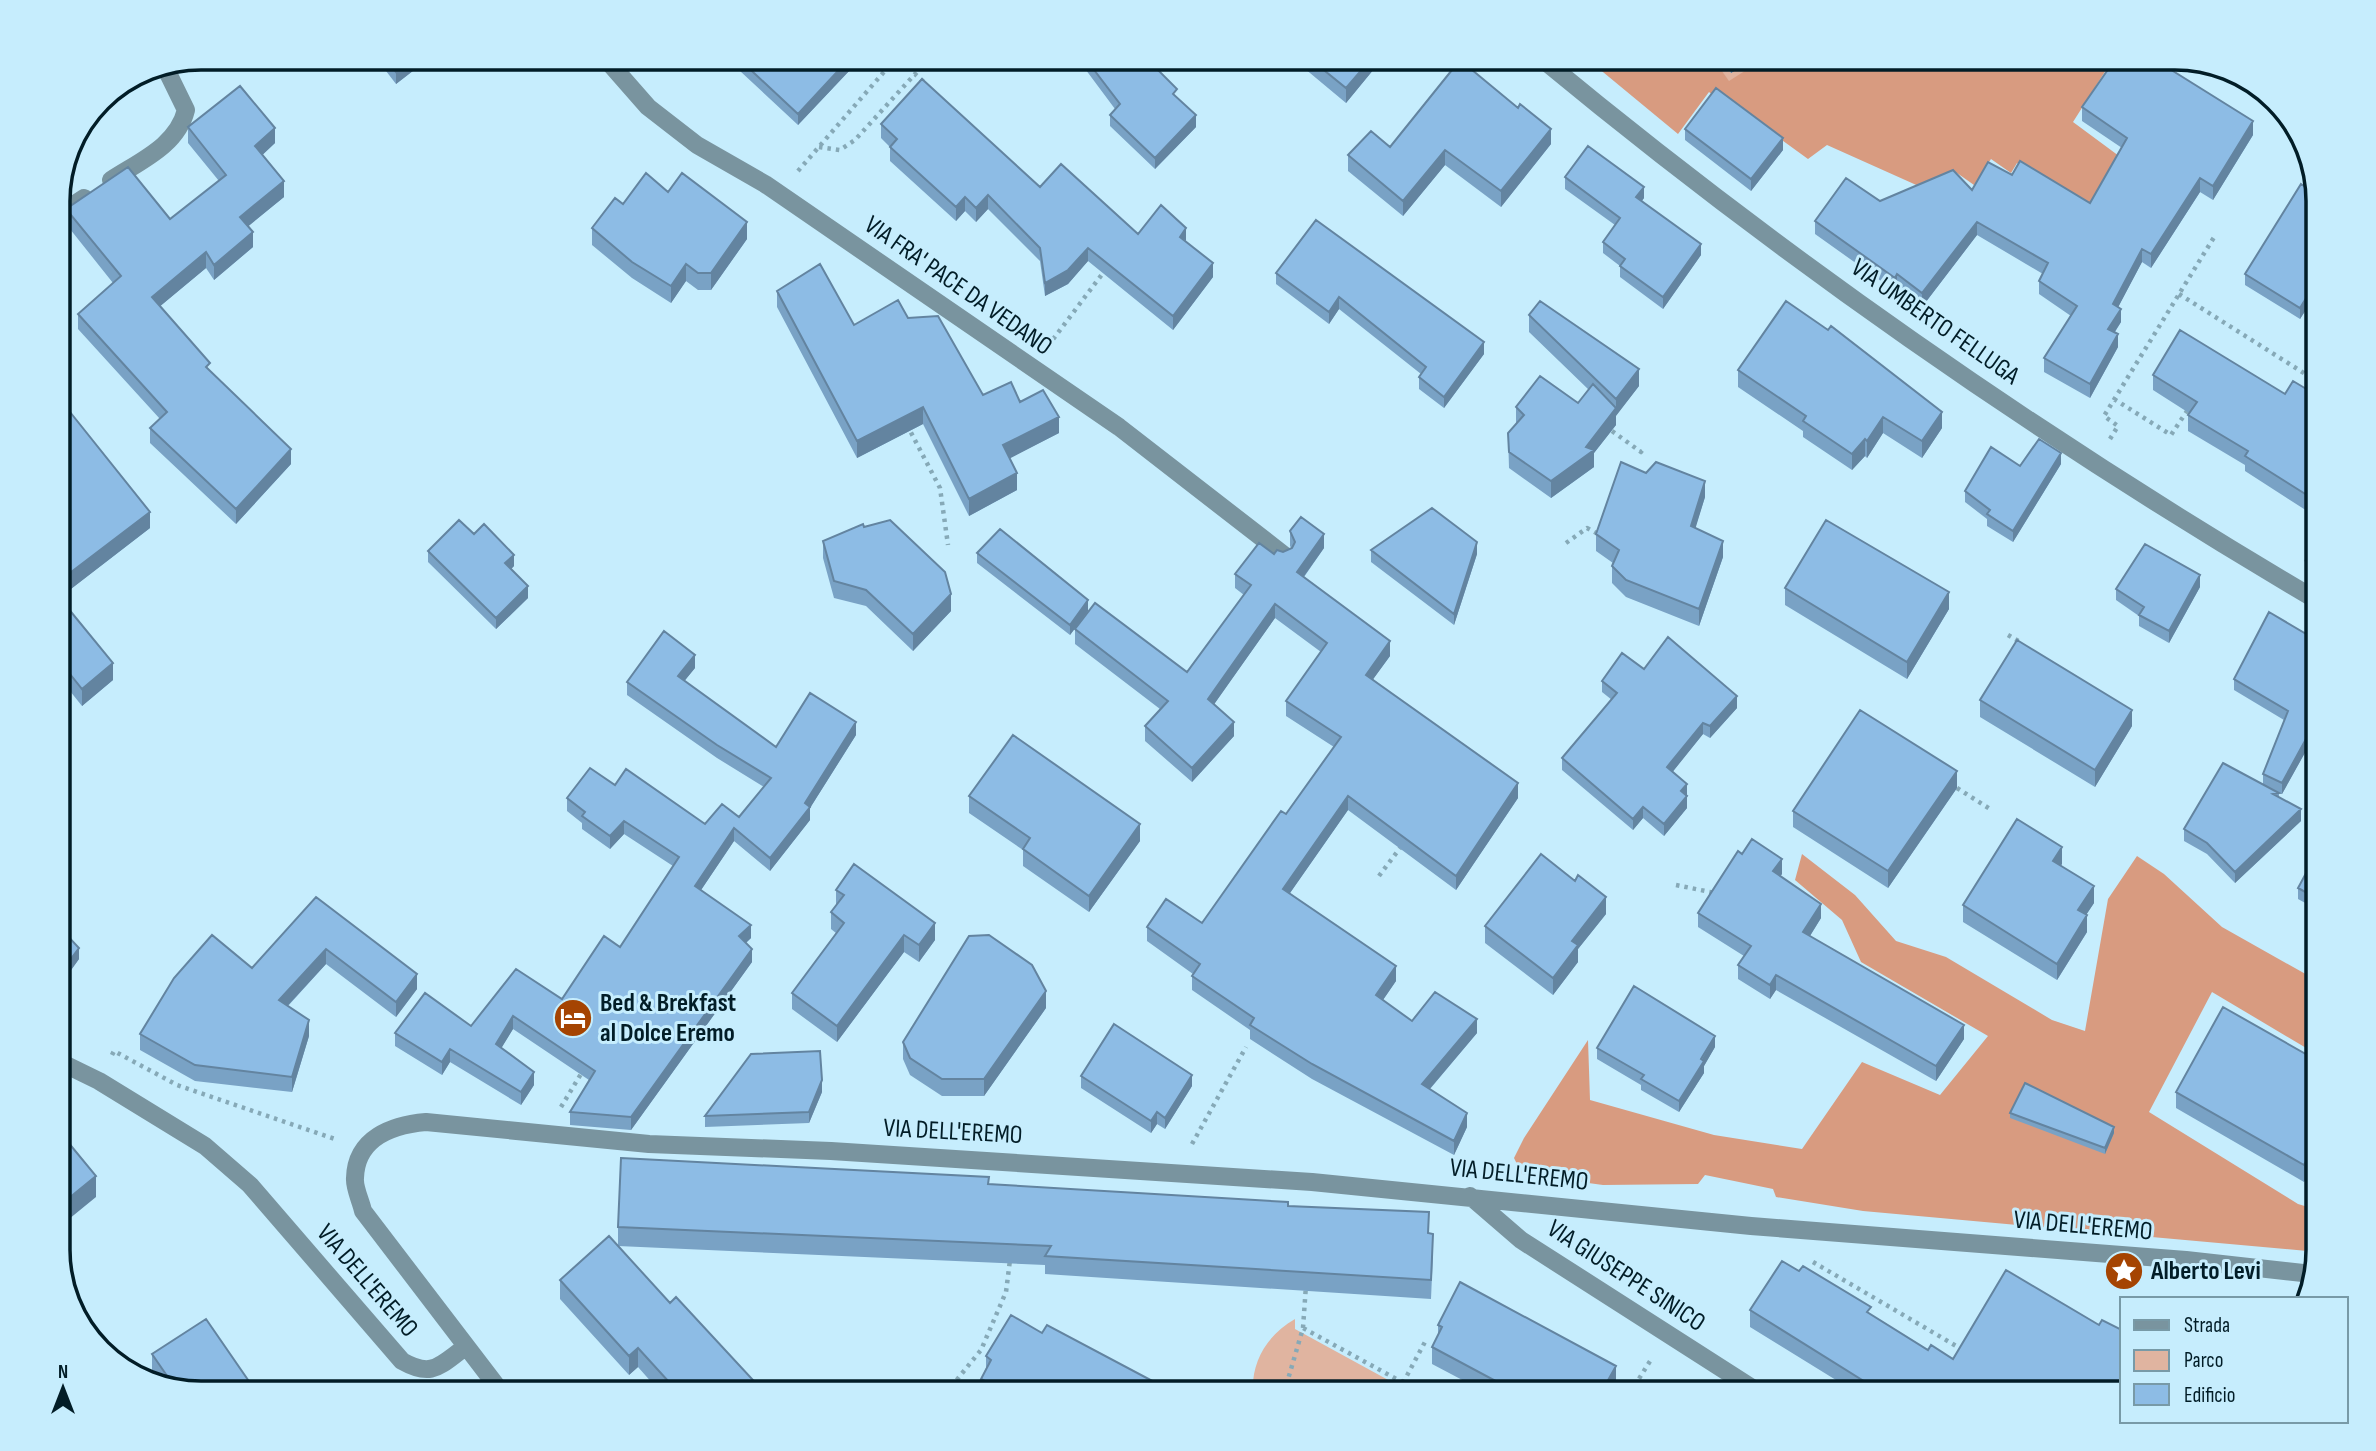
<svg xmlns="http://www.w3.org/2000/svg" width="2376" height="1451" font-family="'Sofia Sans Condensed',sans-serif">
  <rect width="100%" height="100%" fill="#c6edfd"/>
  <path fill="#e0b4a0" d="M 1713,58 L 1765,58 L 1729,82 Z
    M 1295,1319 L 1295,1329 L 1412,1393 L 1253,1393 C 1251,1362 1267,1335 1295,1319 Z"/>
  <path fill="#d89b80" d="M 1586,58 L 1713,58 L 1729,81 L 1765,58 L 2090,58 L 2106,70 L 2073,122 L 2119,156 L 2087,208 L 2017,163 L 2011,173 L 1991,159 L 1974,185 L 1957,173 L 1923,188 L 1827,145 L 1808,159 L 1747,115 L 1743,120 L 1709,92 L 1678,134 Z
    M 1802,854 L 1855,895 L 1896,941 L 1946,957 L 2052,1020 L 2085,1031 L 2108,899 L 2137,856 L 2164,874 L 2222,927 L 2318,981 L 2318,1055 L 2212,992 L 2149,1112 L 2298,1204 L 2318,1210 L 2318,1252 L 1863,1211 L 1776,1197 L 1773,1189 L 1705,1175 L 1698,1184 L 1603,1185 L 1522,1174 L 1514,1158 L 1524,1138 L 1588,1040 L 1590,1100 L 1714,1135 L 1802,1149 L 1862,1062 L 1940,1095 L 1988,1036 L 1861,962 L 1842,920 L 1795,880 Z"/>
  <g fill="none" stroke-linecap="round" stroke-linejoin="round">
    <path stroke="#86a9b7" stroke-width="4.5" stroke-dasharray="3.5 5" stroke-linecap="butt" d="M 819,147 L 840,150 L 855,140 L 915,74 L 926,84
      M 798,171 L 896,58
      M 2179,294 L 2318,382
      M 1048,346 L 1106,269
      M 2114,399 L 2171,435 L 2187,411
      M 907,425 L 940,488 L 948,545
      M 1612,431 L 1641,452 L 1643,449
      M 2110,439 L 2118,426 L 2104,416 L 2216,234
      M 1566,543 L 1587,528 L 1600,535
      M 2306,562 L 2318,541
      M 2008,635 L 2020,642
      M 1957,788 L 1990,809
      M 1379,876 L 1400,848
      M 1676,885 L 1715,893
      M 112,1055 L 114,1051 L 177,1085 L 335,1139
      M 561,1107 L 584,1069
      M 1192,1144 L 1246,1047
      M 1813,1262 L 1963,1350
      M 1303,1328 L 1306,1285
      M 1403,1383 L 1426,1340
      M 946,1393 L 981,1350 L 1006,1292 L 1010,1260
      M 1284,1393 L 1303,1328 L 1422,1393
      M 1630,1393 L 1652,1358"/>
    <path stroke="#79949f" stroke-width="18" d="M 605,58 L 648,107 L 697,145 L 765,184 L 1119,427 L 1284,555
      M 1541,58 C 1784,259 2046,441 2318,601
      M 111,180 C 140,161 177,146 186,110 L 164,65
      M 58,215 L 84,198
      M 58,1061 L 99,1081 L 205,1146 L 250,1185 L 402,1361 C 432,1378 439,1366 464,1348
      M 1470,1196 L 1521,1240 L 1760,1393
      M 502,1393 L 363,1211 C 361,1201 354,1188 355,1178 C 356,1138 392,1125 426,1122 L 649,1144 L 831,1151 L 1312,1182 L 1751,1226 L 2186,1260 L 2312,1274"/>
  </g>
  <path fill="#79a2c5" d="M 376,58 L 418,58 L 418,67 L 396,84 Z
    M 726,58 L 849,58 L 850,70 L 798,125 Z
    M 1077,58 L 1146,58 L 1177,98 L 1196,127 L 1155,169 L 1110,126 L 1110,115 L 1115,109 Z
    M 1228,58 L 1240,58 L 1235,63 Z
    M 1292,58 L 1383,58 L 1346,103 Z
    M 1721,58 L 1755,58 L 1731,73 Z
    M 2175,58 L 2181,59 L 2172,70 L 2253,135 L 2213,200 L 2200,192 L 2151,268 L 2142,262 L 2118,307 L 2121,322 L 2115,332 L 2118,347 L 2090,398 L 2044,372 L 2044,358 L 2071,316 L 2039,294 L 2039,281 L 2043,274 L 1977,235 L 1922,307 L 1897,288 L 1895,291 L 1815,234 L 1815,221 L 1880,201 L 1972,190 L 2012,175 L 2090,203 L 2122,148 L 2082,121 L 2082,107 Z
    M 881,124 L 1040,187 L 1138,234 L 1186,242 L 1213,277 L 1173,330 L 1088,261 L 1068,284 L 1045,296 L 1040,261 L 988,209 L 976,222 L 965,211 L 956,221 L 890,161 L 890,147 L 881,138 Z
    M 188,127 L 275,143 L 262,155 L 284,197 L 248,226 L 253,247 L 214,280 L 206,268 L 160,306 L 210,371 L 291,464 L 236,524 L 150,443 L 150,428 L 160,419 L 78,329 L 78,314 L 113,283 L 66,224 L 66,209 L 170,219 L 219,181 L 188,143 Z
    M 1685,129 L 1783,150 L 1751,191 L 1685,140 Z
    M 1551,144 L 1501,207 L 1445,165 L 1403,216 L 1348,171 L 1348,155 L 1390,147 Z
    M 1565,177 L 1644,198 L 1642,201 L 1701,255 L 1663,309 L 1620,277 L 1620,266 L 1603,253 L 1603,242 L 1615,225 L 1565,189 Z
    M 668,192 L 747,239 L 711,290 L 698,290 L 686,281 L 671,303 L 632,278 L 592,245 L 592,228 L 623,204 Z
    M 2318,195 L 2318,291 L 2300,319 L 2245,285 L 2245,274 Z
    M 1276,273 L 1484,354 L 1444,408 L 1419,389 L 1419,377 L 1421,374 L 1339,309 L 1329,324 L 1276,284 Z
    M 777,291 L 854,325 L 908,318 L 983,395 L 1020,402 L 1059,433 L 1009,458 L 1017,490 L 969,516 L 923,424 L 857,458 L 777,307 Z
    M 1529,315 L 1639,386 L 1616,415 L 1616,425 L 1594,453 L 1594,467 L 1551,498 L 1509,468 L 1508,433 L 1516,424 L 1516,407 L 1578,403 L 1589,390 L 1529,332 Z
    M 1738,370 L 1942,428 L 1922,458 L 1883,433 L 1867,458 L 1865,456 L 1852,470 L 1803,437 L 1803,431 L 1738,387 Z
    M 2153,375 L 2285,394 L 2318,396 L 2318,518 L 2245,471 L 2245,465 L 2188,431 L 2188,415 L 2189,413 L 2153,390 Z
    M 58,397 L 150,528 L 59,598 L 113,680 L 82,706 L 58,676 Z
    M 2061,464 L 2013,542 L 1987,526 L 1987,519 L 1965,502 L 1965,491 L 2020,466 Z
    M 1646,473 L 1705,497 L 1695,528 L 1723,557 L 1699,626 L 1626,597 L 1612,583 L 1612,566 L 1613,563 L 1596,551 L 1596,534 Z
    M 864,527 L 951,611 L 913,651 L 866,606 L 834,598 L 823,558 L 823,541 Z
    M 1290,531 L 1324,548 L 1304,577 L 1390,656 L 1373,679 L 1518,798 L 1456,890 L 1348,810 L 1290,893 L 1396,981 L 1383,1000 L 1412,1021 L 1477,1033 L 1430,1089 L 1467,1127 L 1454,1155 L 1312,1079 L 1250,1039 L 1250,1030 L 1192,990 L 1192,976 L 1193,974 L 1147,941 L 1147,927 L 1202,923 L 1286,814 L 1334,747 L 1286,716 L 1286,701 L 1321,652 L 1275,618 L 1214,704 L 1234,736 L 1192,782 L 1145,741 L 1145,726 L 1160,709 L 1075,644 L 1075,629 L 1187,672 L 1244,595 L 1235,588 L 1235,574 L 1274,554 L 1292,549 L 1290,546 Z
    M 474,534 L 514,566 L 511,569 L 528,598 L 496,629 L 428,562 L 428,551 Z
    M 1371,550 L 1477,554 L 1454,625 L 1371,562 Z
    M 977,553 L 1088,611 L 1070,635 L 977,563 Z
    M 2200,587 L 2169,643 L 2139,626 L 2139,616 L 2116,600 L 2116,589 Z
    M 1785,588 L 1949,609 L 1907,679 L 1785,605 Z
    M 2318,641 L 2318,743 L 2312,740 L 2282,794 L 2279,793 L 2279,798 L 2301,821 L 2235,883 L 2207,854 L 2184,841 L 2184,829 L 2263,784 L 2263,774 L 2284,720 L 2234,690 L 2234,679 Z
    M 695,668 L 684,681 L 776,747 L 856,735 L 810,808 L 810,820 L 770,871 L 734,841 L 701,890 L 751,938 L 746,943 L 752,962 L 631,1130 L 570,1125 L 570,1112 L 589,1080 L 513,1029 L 501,1048 L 534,1085 L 521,1105 L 450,1062 L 442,1075 L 395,1046 L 395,1033 L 471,1026 L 562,999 L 620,947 L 673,866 L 624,834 L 610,849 L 582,829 L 582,823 L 567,811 L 567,798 L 615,785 L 705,824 L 739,817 L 764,787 L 717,758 L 627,695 L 627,682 Z
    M 1644,669 L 1737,708 L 1710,738 L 1703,734 L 1672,772 L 1687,808 L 1664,836 L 1643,818 L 1633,830 L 1562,770 L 1562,758 L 1612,700 L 1602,692 L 1602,681 Z
    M 1980,700 L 2132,726 L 2095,787 L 1980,717 Z
    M 1957,788 L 1888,888 L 1793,827 L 1793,811 Z
    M 969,796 L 1140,841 L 1089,912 L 1023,866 L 1023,850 L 969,813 Z
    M 2318,851 L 2318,910 L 2298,899 L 2298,888 Z
    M 1742,854 L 1782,874 L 1780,876 L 1821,918 L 1810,936 L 1964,1039 L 1936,1081 L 1776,990 L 1770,999 L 1738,979 L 1738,965 L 1744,956 L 1698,927 L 1698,913 Z
    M 2062,864 L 2061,865 L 2094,903 L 2086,915 L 2087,932 L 2057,980 L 1963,922 L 1963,905 Z
    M 1575,881 L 1606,914 L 1578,949 L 1578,962 L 1553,995 L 1485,943 L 1485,926 Z
    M 836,890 L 935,940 L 919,962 L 904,952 L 837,1042 L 792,1009 L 792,993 L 836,933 L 831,929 L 831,912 L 836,906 Z
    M 316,897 L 417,989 L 396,1017 L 326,964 L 288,1006 L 309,1036 L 292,1092 L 195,1081 L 140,1050 L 140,1034 L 252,968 Z
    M 58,914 L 68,933 L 66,935 L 79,959 L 61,984 L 58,981 Z
    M 1046,1008 L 984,1096 L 942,1096 L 910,1075 L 903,1059 L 903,1042 Z
    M 1715,1047 L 1704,1066 L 1704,1073 L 1679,1112 L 1641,1090 L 1641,1085 L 1597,1059 L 1597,1048 Z
    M 2318,1061 L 2318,1178 L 2309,1173 L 2304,1182 L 2176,1108 L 2176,1092 Z
    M 1081,1076 L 1192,1086 L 1165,1129 L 1157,1124 L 1151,1133 L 1081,1088 Z
    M 822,1092 L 809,1123 L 705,1127 L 705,1116 Z
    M 2010,1113 L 2114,1133 L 2105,1154 L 2010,1118 Z
    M 989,1184 L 1288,1206 L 1429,1233 L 1433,1253 L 1431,1299 L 1045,1274 L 1045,1265 L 618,1246 L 670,1303 L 765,1393 L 661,1393 L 638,1367 L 629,1375 L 560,1299 L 560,1280 L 618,1245 L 618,1227 Z
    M 1799,1271 L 1928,1350 L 1953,1359 L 2122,1393 L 1857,1393 L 1750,1327 L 1750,1310 Z
    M 1438,1325 L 1616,1383 L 1611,1393 L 1487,1393 L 1432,1364 L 1432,1347 L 1438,1335 Z
    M 1042,1333 L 1175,1393 L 981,1393 L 981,1379 L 986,1368 L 986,1356 Z
    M 152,1354 L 201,1393 L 158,1382 L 152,1374 Z"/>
  <path fill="#6384a0" d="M 415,58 L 418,58 L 418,67 L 396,84 L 396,72 Z
    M 850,58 L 850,70 L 798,125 L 798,114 Z
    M 1372,58 L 1383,58 L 1346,103 L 1346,88 Z
    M 1732,58 L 1755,58 L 1731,73 L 1731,59 Z
    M 2171,58 L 2181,59 L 2165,79 L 2165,66 Z
    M 1196,115 L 1196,127 L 1155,169 L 1155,158 Z
    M 2253,121 L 2253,135 L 2213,200 L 2213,186 Z
    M 275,128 L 275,143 L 255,162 L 255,146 Z
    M 1551,129 L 1551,144 L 1501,207 L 1501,191 Z
    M 1783,138 L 1783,150 L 1751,191 L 1751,179 Z
    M 1445,150 L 1445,165 L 1403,216 L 1403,201 Z
    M 2200,178 L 2200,192 L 2151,268 L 2151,254 Z
    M 284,181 L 284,197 L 240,233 L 240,217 Z
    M 1644,187 L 1644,198 L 1636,208 L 1636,197 Z
    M 988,195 L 988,209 L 976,222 L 976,208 Z
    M 965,197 L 965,211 L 956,221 L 956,207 Z
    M 747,222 L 747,239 L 711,290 L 711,273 Z
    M 1977,222 L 1977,235 L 1922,307 L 1922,293 Z
    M 1186,228 L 1186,241 L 1180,237 Z
    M 253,232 L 253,247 L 214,280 L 214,265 Z
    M 1701,244 L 1701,255 L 1663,309 L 1663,297 Z
    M 1088,248 L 1088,261 L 1068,284 L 1045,296 L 1045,283 Z
    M 2142,249 L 2142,262 L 2113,317 L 2113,304 Z
    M 206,252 L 206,268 L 152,313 L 152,297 Z
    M 1213,263 L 1213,277 L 1173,330 L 1173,316 Z
    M 686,264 L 686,281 L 671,303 L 671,286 Z
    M 1897,274 L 1897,288 L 1895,291 L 1895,278 Z
    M 2318,279 L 2318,291 L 2300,319 L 2300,308 Z
    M 1339,297 L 1339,309 L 1329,324 L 1329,312 Z
    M 2121,309 L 2121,322 L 2108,342 L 2108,329 Z
    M 2118,334 L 2118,347 L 2090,398 L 2090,384 Z
    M 1484,342 L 1484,354 L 1444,408 L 1444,397 Z
    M 1639,369 L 1639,386 L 1616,416 L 1616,399 Z
    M 923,407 L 923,424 L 857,458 L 857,441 Z
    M 1616,408 L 1616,425 L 1594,453 L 1594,467 L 1551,498 L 1551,481 L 1586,447 Z
    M 1942,412 L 1942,428 L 1922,458 L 1922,441 Z
    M 1059,417 L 1059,433 L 1003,462 L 1003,445 Z
    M 1883,417 L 1883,433 L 1867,458 L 1867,441 Z
    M 1865,439 L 1865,456 L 1852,470 L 1852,454 Z
    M 291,449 L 291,464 L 236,524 L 236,509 Z
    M 2061,453 L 2061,464 L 2013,542 L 2013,531 Z
    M 1017,473 L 1017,490 L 969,516 L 969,499 Z
    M 1705,481 L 1705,497 L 1691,543 L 1691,526 Z
    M 150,512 L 150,528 L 58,599 L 58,582 Z
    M 1324,534 L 1324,548 L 1297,586 L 1297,572 Z
    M 1723,541 L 1723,557 L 1699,626 L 1699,609 Z
    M 1477,542 L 1477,554 L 1454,625 L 1454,614 Z
    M 514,555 L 514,566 L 505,575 L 505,563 Z
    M 2200,575 L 2200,587 L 2169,643 L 2169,631 Z
    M 528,586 L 528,598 L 496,629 L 496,618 Z
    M 1949,592 L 1949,609 L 1907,679 L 1907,662 Z
    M 951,594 L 951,611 L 913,651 L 913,634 Z
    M 1088,600 L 1088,611 L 1070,635 L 1070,625 Z
    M 1275,604 L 1275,618 L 1208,713 L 1208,699 Z
    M 1390,641 L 1390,656 L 1366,689 L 1366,675 Z
    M 695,655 L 695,668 L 678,689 L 678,676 Z
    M 113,663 L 113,680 L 82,706 L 82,689 Z
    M 1737,696 L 1737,708 L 1710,738 L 1710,726 Z
    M 2132,710 L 2132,726 L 2095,787 L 2095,770 Z
    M 856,722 L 856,735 L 810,808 L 810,820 L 770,871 L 770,858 Z
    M 1234,722 L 1234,736 L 1192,782 L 1192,768 Z
    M 1703,723 L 1703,734 L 1667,779 L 1667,767 Z
    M 2312,728 L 2312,740 L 2282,794 L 2282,783 Z
    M 1957,771 L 1957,788 L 1888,888 L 1888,871 Z
    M 1518,783 L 1518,798 L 1456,890 L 1456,876 Z
    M 1687,784 L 1687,796 L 1681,791 Z
    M 1348,796 L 1348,810 L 1283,903 L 1283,889 Z
    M 1687,796 L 1687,808 L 1664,836 L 1664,824 Z
    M 1643,807 L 1643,818 L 1633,830 L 1633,819 Z
    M 2301,809 L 2301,821 L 2235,883 L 2235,872 Z
    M 624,821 L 624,834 L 610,849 L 610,836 Z
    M 1140,824 L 1140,841 L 1089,912 L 1089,896 Z
    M 734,828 L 734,841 L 695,899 L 695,886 Z
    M 2062,847 L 2062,864 L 2053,877 L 2053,861 Z
    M 1782,859 L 1782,874 L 1773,885 L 1773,871 Z
    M 2094,886 L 2094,903 L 2078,927 L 2078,910 Z
    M 1606,897 L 1606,914 L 1578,949 L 1578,962 L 1553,995 L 1553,978 L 1572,941 Z
    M 1821,904 L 1821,918 L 1803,947 L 1803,932 Z
    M 2087,915 L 2087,932 L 2057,980 L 2057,964 Z
    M 68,922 L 68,933 L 62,942 L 62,930 Z
    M 935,923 L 935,940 L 919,962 L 919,945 Z
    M 751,925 L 751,938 L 739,949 L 739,936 Z
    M 904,935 L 904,952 L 837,1042 L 837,1026 Z
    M 79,948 L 79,959 L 61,984 L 61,972 Z
    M 326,949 L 326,964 L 279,1015 L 279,1000 Z
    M 752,949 L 752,962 L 631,1130 L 631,1117 Z
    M 1396,966 L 1396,981 L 1376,1010 L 1376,995 Z
    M 417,974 L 417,989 L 396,1017 L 396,1002 Z
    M 1776,975 L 1776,990 L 1770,999 L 1770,985 Z
    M 1046,991 L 1046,1008 L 984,1096 L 984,1079 Z
    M 513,1016 L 513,1029 L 496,1057 L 496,1044 Z
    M 1477,1019 L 1477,1033 L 1422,1098 L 1422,1084 Z
    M 309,1020 L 309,1036 L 292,1092 L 292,1077 Z
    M 1964,1025 L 1964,1039 L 1936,1081 L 1936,1066 Z
    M 1715,1036 L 1715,1047 L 1704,1066 L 1704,1073 L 1679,1112 L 1679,1101 Z
    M 450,1049 L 450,1062 L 442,1075 L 442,1062 Z
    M 534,1072 L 534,1085 L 521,1105 L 521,1092 Z
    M 1192,1075 L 1192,1086 L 1165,1129 L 1165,1118 Z
    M 822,1080 L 822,1092 L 809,1123 L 809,1112 Z
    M 1157,1112 L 1157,1124 L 1151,1133 L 1151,1121 Z
    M 1467,1113 L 1467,1127 L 1454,1155 L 1454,1141 Z
    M 2114,1127 L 2114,1133 L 2105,1154 L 2105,1148 Z
    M 2309,1156 L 2309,1173 L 2304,1182 L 2304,1165 Z
    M 96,1176 L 96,1197 L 58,1228 L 58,1207 Z
    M 638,1348 L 638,1367 L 629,1375 L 629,1356 Z
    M 1616,1366 L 1616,1383 L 1611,1393 L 1606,1393 L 1606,1384 Z"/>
  <path fill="#8dbce5" stroke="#6384a0" stroke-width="2" d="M 385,58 L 415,58 L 396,72 Z
    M 738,58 L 850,58 L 798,114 Z
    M 1085,58 L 1146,58 L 1177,89 L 1173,94 L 1196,115 L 1155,158 L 1110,115 L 1120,104 Z
    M 1309,58 L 1372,58 L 1346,88 Z
    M 2116,58 L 2171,58 L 2165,66 L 2253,121 L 2213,186 L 2200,178 L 2151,254 L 2142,249 L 2113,304 L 2121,309 L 2108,329 L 2118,334 L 2090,384 L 2044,358 L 2077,306 L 2039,281 L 2048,263 L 1977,222 L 1922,293 L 1897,274 L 1895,278 L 1815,221 L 1846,178 L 1880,201 L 1953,170 L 1972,190 L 1988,162 L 2012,175 L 2020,161 L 2090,203 L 2127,138 L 2082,107 Z
    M 1460,60 L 1518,108 L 1520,104 L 1551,129 L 1501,191 L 1445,150 L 1403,201 L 1348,155 L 1371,131 L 1390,147 Z
    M 922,79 L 1040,187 L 1061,164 L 1138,234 L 1161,205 L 1186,228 L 1180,237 L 1213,263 L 1173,316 L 1088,248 L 1068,270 L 1045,283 L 1040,248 L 988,195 L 976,208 L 965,197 L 956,207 L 890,147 L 897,139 L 881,124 Z
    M 240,86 L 275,128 L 255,146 L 284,181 L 240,217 L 253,232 L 214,265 L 206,252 L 152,297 L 210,363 L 206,367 L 291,449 L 236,509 L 150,428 L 167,412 L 78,314 L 121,276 L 66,209 L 128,167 L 170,219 L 226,175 L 188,127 Z
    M 1716,88 L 1783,138 L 1751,179 L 1685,129 Z
    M 1588,146 L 1644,187 L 1636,197 L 1701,244 L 1663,297 L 1620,266 L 1625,259 L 1603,242 L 1620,218 L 1565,177 Z
    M 646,173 L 668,192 L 682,173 L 747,222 L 711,273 L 698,273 L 686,264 L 671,286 L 632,262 L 592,228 L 615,198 L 623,204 Z
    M 2301,184 L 2318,195 L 2318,279 L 2300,308 L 2245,274 Z
    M 1316,220 L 1484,342 L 1444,397 L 1419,377 L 1426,367 L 1339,297 L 1329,312 L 1276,273 Z
    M 820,264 L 854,325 L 898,300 L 908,318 L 938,316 L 983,395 L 1011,382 L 1020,402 L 1043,390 L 1059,417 L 1003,445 L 1017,473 L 969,499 L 923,407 L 857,441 L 777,291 Z
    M 1540,301 L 1639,369 L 1616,399 L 1529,315 Z
    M 1786,301 L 1828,330 L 1831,326 L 1942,412 L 1922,441 L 1883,417 L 1867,441 L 1865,439 L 1852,454 L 1803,421 L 1806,416 L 1738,370 Z
    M 2180,330 L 2285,394 L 2293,381 L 2318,396 L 2318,502 L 2245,456 L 2248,451 L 2188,415 L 2197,402 L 2153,375 Z
    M 1540,376 L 1578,403 L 1593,384 L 1616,408 L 1586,447 L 1594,450 L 1551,481 L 1509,452 L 1508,433 L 1524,415 L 1516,407 Z
    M 58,397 L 150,512 L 58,582 Z
    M 2039,439 L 2061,453 L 2013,531 L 1987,514 L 1990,510 L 1965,491 L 1991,447 L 2020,466 Z
    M 1621,462 L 1646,473 L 1656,462 L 1705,481 L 1691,526 L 1723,541 L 1699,609 L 1626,580 L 1612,566 L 1619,550 L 1596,534 Z
    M 1432,508 L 1477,542 L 1454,614 L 1371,550 Z
    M 1301,517 L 1324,534 L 1297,572 L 1390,641 L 1366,675 L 1518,783 L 1456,876 L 1348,796 L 1283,889 L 1396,966 L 1376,995 L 1412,1021 L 1435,992 L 1477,1019 L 1422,1084 L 1467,1113 L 1454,1141 L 1312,1064 L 1250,1025 L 1254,1018 L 1192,976 L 1200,964 L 1147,927 L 1166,899 L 1202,923 L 1281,811 L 1286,814 L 1341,737 L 1286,701 L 1327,643 L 1275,604 L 1208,699 L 1234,722 L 1192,768 L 1145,726 L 1168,701 L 1075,629 L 1095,603 L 1187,672 L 1251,585 L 1235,574 L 1259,543 L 1274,554 L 1277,550 L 1283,552 L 1292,548 L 1295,542 L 1290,531 Z
    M 459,520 L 474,534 L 484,524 L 514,555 L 505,563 L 528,586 L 496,618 L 428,551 Z
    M 890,520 L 945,572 L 951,594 L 913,634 L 866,590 L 834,581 L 823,541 L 863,524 L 864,527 Z
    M 1826,520 L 1949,592 L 1907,662 L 1785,588 Z
    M 1000,529 L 1088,600 L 1070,625 L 977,553 Z
    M 2145,544 L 2200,575 L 2169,631 L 2139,615 L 2144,607 L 2116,589 Z
    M 58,596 L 113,663 L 82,689 L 58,659 Z
    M 2269,612 L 2318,641 L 2318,732 L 2312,728 L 2282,783 L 2263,774 L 2288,711 L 2234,679 Z
    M 664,631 L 695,655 L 678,676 L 776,747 L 810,693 L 856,722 L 805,803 L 810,807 L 770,858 L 734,828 L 695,886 L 751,925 L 739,936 L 752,949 L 631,1117 L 570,1112 L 595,1071 L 513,1016 L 496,1044 L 534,1072 L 521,1092 L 450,1049 L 442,1062 L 395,1033 L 425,993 L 471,1026 L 516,969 L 562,999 L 604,936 L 620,947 L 679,857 L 624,821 L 610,836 L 582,816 L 585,812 L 567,798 L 590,768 L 615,785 L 626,769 L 705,824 L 722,804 L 739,817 L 771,778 L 717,745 L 627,682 Z
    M 1668,637 L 1737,696 L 1710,726 L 1703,723 L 1667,767 L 1687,784 L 1681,791 L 1687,796 L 1664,824 L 1643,807 L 1633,819 L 1562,758 L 1617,693 L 1602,681 L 1622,653 L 1644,669 Z
    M 2017,640 L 2132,710 L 2095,770 L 1980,700 Z
    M 1860,710 L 1957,771 L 1888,871 L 1793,811 Z
    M 1013,735 L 1140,824 L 1089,896 L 1023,849 L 1030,838 L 969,796 Z
    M 2223,763 L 2279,793 L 2273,794 L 2301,809 L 2235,872 L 2207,843 L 2184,829 Z
    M 2017,819 L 2062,847 L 2053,861 L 2094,886 L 2078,910 L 2087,915 L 2057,964 L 1963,905 Z
    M 1752,839 L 1782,859 L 1773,871 L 1821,904 L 1803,932 L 1964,1025 L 1936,1066 L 1776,975 L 1770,985 L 1738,965 L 1751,946 L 1698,913 L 1738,851 L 1742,854 Z
    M 2318,851 L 2318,899 L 2298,888 Z
    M 1541,854 L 1575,881 L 1578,875 L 1606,897 L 1572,941 L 1578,945 L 1553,978 L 1485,926 Z
    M 854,864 L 935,923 L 919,945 L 904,935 L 837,1026 L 792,993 L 844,923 L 831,912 L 844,895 L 836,890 Z
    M 316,897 L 417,974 L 396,1002 L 326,949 L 279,1000 L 309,1020 L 292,1077 L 195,1065 L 140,1034 L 174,978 L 212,935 L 252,968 Z
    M 58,914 L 68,922 L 62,930 L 79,948 L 61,972 L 58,970 Z
    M 989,935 L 1032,965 L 1046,991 L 984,1079 L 942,1079 L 910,1058 L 903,1042 L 969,936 Z
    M 1634,986 L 1715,1036 L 1701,1059 L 1704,1061 L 1679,1101 L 1641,1079 L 1644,1075 L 1597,1048 Z
    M 2223,1007 L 2318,1061 L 2318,1161 L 2309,1156 L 2304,1165 L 2176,1092 Z
    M 1114,1024 L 1192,1075 L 1165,1118 L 1157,1112 L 1151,1121 L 1081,1076 Z
    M 820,1051 L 822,1080 L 809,1112 L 705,1116 L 751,1054 Z
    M 2025,1083 L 2114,1127 L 2105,1148 L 2010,1113 Z
    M 58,1130 L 96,1176 L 58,1207 Z
    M 621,1158 L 989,1177 L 988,1184 L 1288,1202 L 1288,1206 L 1429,1212 L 1428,1233 L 1433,1234 L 1431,1280 L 1045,1256 L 1051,1246 L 618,1227 Z
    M 609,1236 L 670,1303 L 676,1297 L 765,1393 L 679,1393 L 638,1348 L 629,1356 L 560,1280 Z
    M 1782,1261 L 1799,1271 L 1803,1266 L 1871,1307 L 1867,1312 L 1928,1350 L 1931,1345 L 1953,1359 L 2006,1270 L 2099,1325 L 2102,1320 L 2122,1330 L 2122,1393 L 1883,1393 L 1750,1310 Z
    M 1460,1282 L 1616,1366 L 1606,1384 L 1611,1387 L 1608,1393 L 1518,1393 L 1432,1347 L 1442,1327 L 1438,1325 Z
    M 73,1308 L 87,1325 L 84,1328 L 77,1322 Z
    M 1011,1315 L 1042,1333 L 1047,1325 L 1175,1393 L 1043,1393 L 1027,1385 L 1022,1393 L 1008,1393 L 981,1379 L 991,1360 L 986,1356 Z
    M 206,1319 L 257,1393 L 201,1393 L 174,1386 L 152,1354 Z"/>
  <defs>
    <g id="hotel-disc" transform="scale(2.0125)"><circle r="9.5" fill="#a54402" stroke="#c6edfd"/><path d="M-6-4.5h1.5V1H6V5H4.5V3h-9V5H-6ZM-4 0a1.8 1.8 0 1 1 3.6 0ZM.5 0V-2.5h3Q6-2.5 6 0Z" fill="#fff"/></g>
    <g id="sight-disc" transform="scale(2.0125)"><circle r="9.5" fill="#a54402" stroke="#c6edfd"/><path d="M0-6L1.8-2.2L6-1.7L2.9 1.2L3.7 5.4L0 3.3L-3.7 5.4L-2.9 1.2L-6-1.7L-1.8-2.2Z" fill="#fff"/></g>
  </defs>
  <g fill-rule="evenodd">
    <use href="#hotel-disc" x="573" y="1018"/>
    <use href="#sight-disc" x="2124" y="1271"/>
  </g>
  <g text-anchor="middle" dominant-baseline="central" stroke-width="6" stroke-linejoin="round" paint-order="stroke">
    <g font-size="26" fill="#021d27" stroke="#c6edfd">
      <text transform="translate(958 286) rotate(35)">VIA FRA' PACE DA VEDANO</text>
      <text transform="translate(1935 322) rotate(35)">VIA UMBERTO FELLUGA</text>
      <text transform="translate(953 1132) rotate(3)">VIA DELL'EREMO</text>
      <text transform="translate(1519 1175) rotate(6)">VIA DELL'EREMO</text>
      <text transform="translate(2083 1226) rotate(5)">VIA DELL'EREMO</text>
      <text transform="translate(1626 1276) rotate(33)">VIA GIUSEPPE SINICO</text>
      <text transform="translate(367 1281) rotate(49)">VIA DELL'EREMO</text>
    </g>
    <g font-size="26" font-weight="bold" fill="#021d27" stroke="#c6edfd" text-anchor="start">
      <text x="600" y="1003">Bed &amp; Brekfast<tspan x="600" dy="30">al Dolce Eremo</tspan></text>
      <text x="2151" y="1271">Alberto Levi</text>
    </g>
  </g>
  <path d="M0 0H2376V1451H0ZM201 70H2175A131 131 0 0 1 2306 201V1250A131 131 0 0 1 2175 1381H201A131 131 0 0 1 70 1250V201A131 131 0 0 1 201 70Z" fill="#c6edfd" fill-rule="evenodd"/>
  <path fill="none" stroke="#021d27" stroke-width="3.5" d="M201 70H2175A131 131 0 0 1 2306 201V1250A131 131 0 0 1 2175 1381H201A131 131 0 0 1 70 1250V201A131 131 0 0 1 201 70Z"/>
  <rect x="2120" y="1297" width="228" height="126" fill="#c6edfd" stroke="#789aa7" stroke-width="2"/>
  <rect x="2134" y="1320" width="35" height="10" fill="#79949f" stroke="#789aa7" stroke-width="2"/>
  <text x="2184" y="1332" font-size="21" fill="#021d27">Strada</text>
  <rect x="2134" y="1350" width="35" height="21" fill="#e0b4a0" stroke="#789aa7" stroke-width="2"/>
  <text x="2184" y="1367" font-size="21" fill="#021d27">Parco</text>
  <rect x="2134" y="1384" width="35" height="21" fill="#8dbce5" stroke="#789aa7" stroke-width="2"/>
  <text x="2184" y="1402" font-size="21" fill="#021d27">Edificio</text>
  <g transform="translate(63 1388)" stroke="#c6edfd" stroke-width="5" paint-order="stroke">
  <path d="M0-5L12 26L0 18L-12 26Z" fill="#021d27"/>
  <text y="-10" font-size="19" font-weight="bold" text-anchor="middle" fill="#021d27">N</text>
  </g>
</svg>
